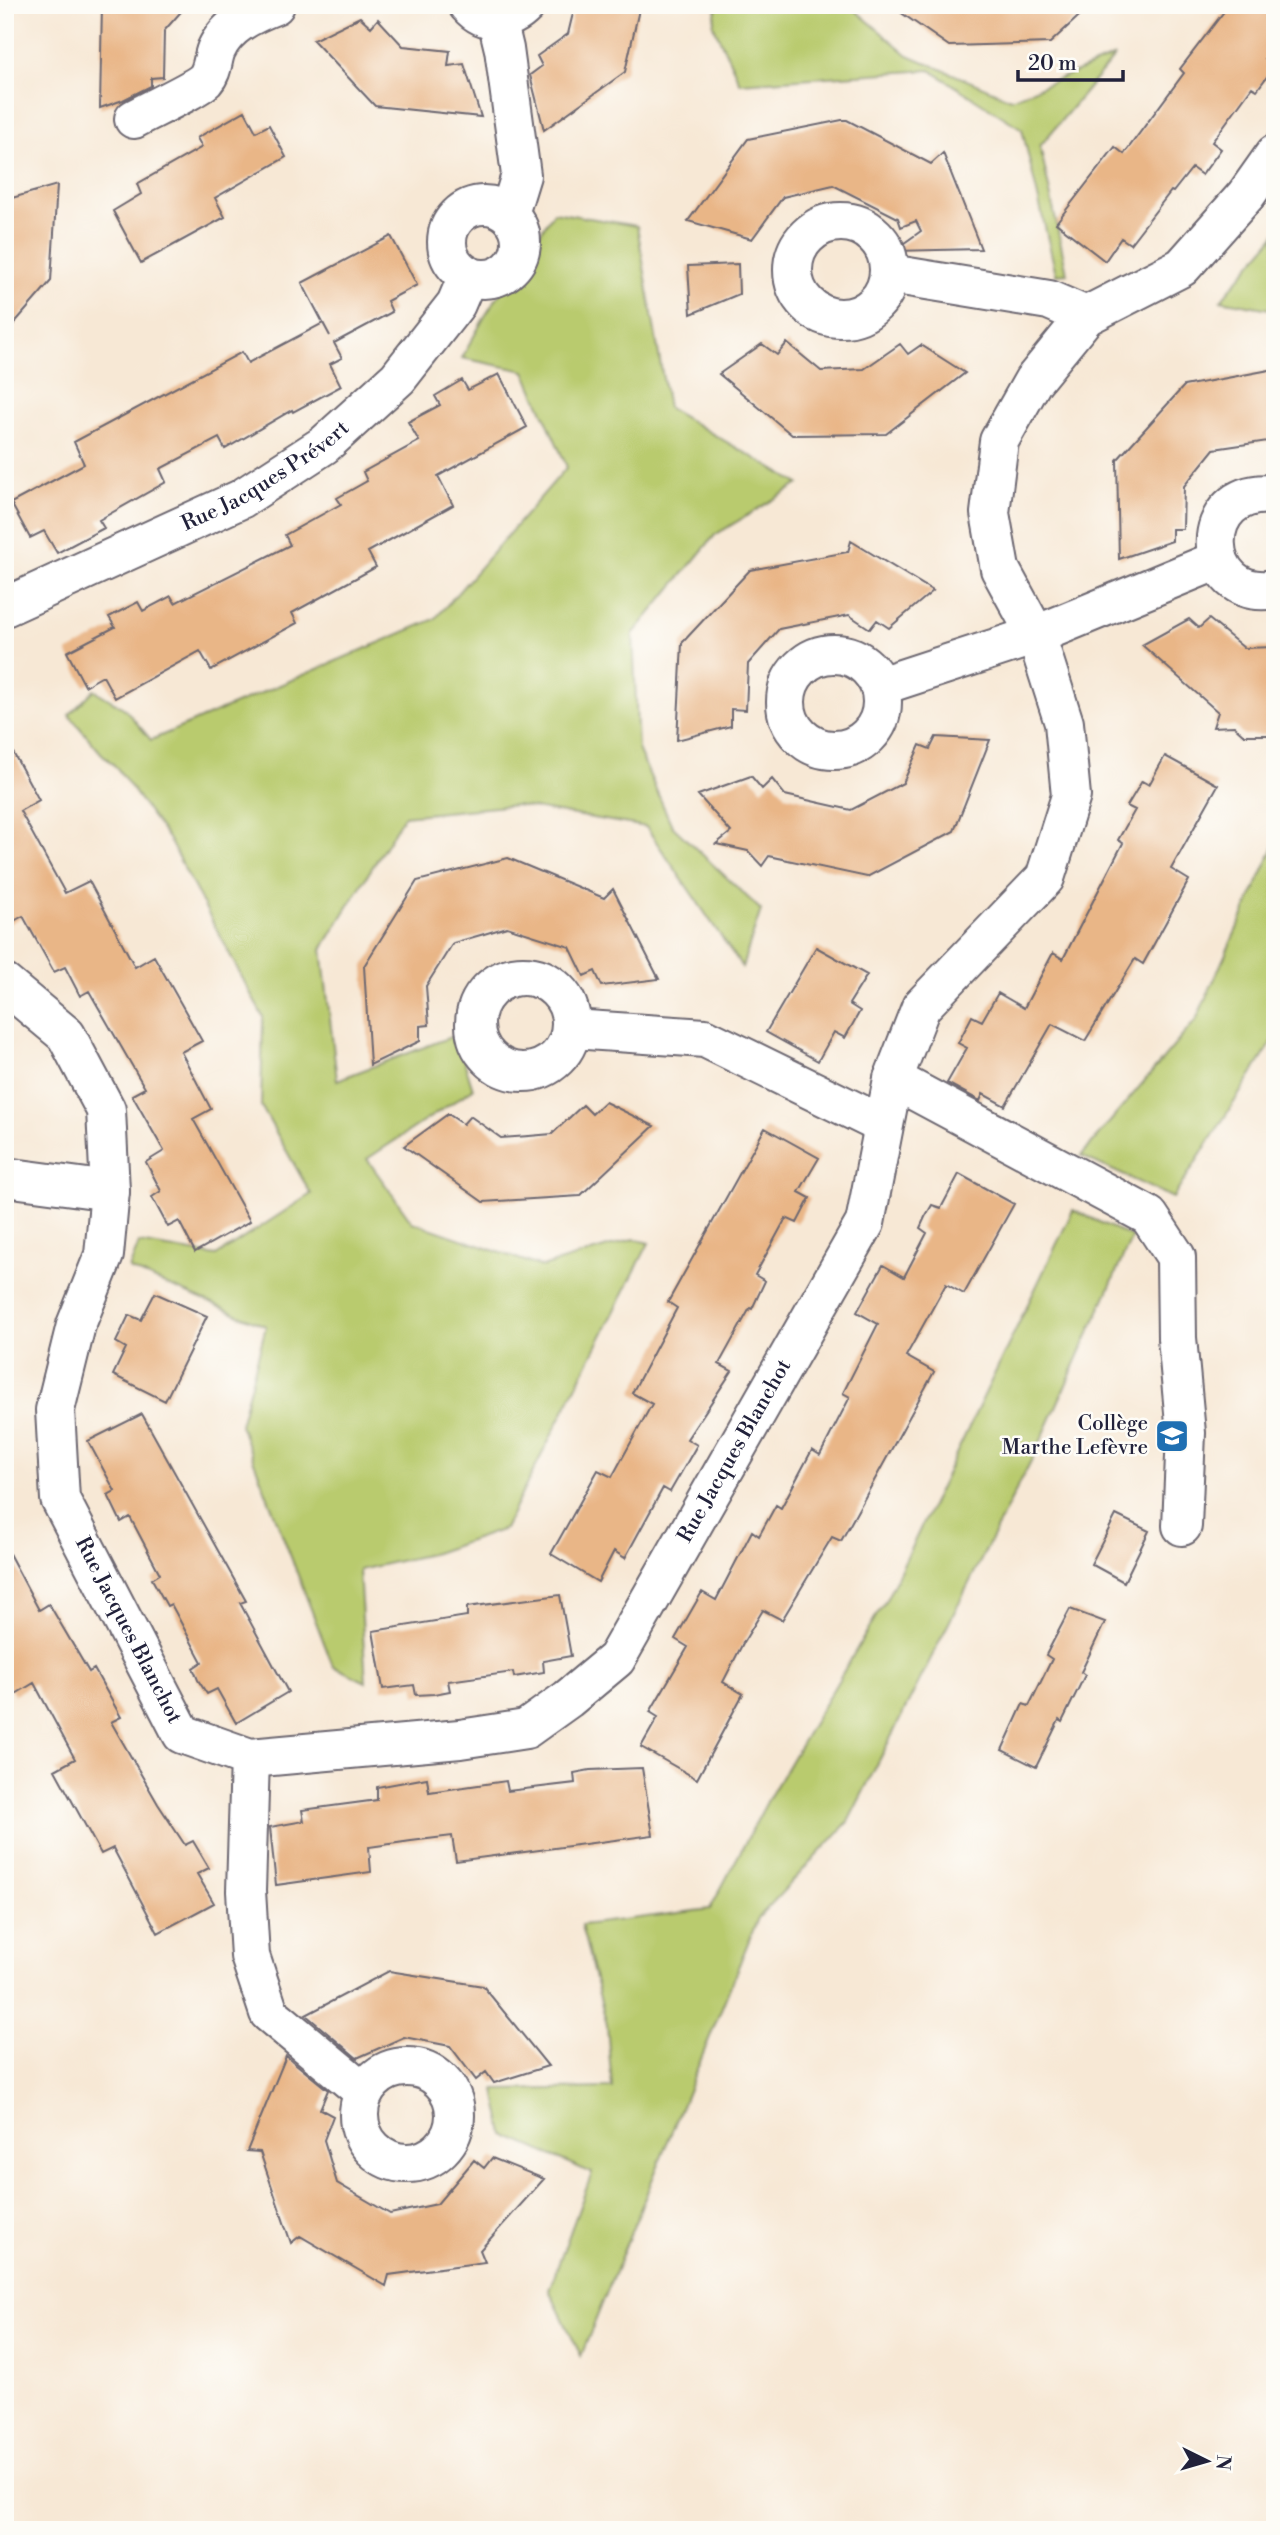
<svg xmlns="http://www.w3.org/2000/svg" width="1280" height="2535" font-family="'Libre Bodoni',serif">
  <rect width="100%" height="100%" fill="#fdfcf7"/>
  <filter id="ink" filterUnits="userSpaceOnUse"><feTurbulence type="fractalNoise" baseFrequency=".0143" numOctaves="2"/><feDisplacementMap in="SourceGraphic" scale="14" xChannelSelector="R" yChannelSelector="G"/><feConvolveMatrix kernelMatrix="1 2 1 2 8 2 1 2 1" color-interpolation-filters="sRGB"/></filter>
  <filter id="wash" filterUnits="userSpaceOnUse"><feTurbulence type="fractalNoise" baseFrequency=".00686" numOctaves="4" result="noise"/><feDisplacementMap in="SourceGraphic" scale="28" xChannelSelector="R" yChannelSelector="G"/><feGaussianBlur stdDeviation="1.57" result="paint"/><feColorMatrix in="noise" values="0 0 0 0 0 0 0 0 0 0 0 0 0 0 0 0 0 1.4 0 .05"/><feComposite in="paint" operator="in"/></filter>
  <g filter="url(#wash)">
    <rect width="100%" height="100%" fill="#f7e8d5"/>
    <path fill="#b9cb6e" stroke="#6e7654" stroke-width="2" d="M 717,5 L 849,5 L 908,55 L 1011,99 L 1115,56 L 1040,146 L 1067,273 L 1056,274 L 1022,129 L 930,70 L 740,83 L 713,25 Z
      M 554,212 L 637,226 L 668,408 L 799,484 L 715,535 L 633,634 L 638,749 L 672,826 L 761,910 L 742,967 L 646,827 L 516,805 L 404,816 L 322,949 L 337,1080 L 456,1035 L 473,1089 L 367,1159 L 412,1222 L 542,1267 L 634,1239 L 649,1243 L 504,1529 L 435,1553 L 359,1570 L 366,1682 L 333,1666 L 240,1425 L 266,1326 L 129,1269 L 139,1243 L 216,1256 L 311,1194 L 261,1106 L 263,1017 L 169,840 L 117,768 L 101,753 L 69,715 L 94,690 L 125,709 L 151,740 L 435,619 L 567,467 L 525,371 L 462,358 L 485,316 Z
      M 1275,235 L 1275,310 L 1221,300 Z
      M 1275,844 L 1275,1038 L 1173,1198 L 1081,1156 L 1196,1020 Z
      M 1073,1210 L 1132,1237 L 1039,1445 L 848,1822 L 758,1918 L 581,2356 L 549,2290 L 592,2173 L 504,2135 L 495,2090 L 612,2088 L 607,2025 L 581,1925 L 710,1909 L 769,1798 L 888,1596 Z"/>
    <g id="blocks">
      <path fill="#e9b687" d="M 102,5 L 187,5 L 164,31 L 163,77 L 151,78 L 151,86 L 123,100 L 100,108 Z
        M 575,5 L 640,5 L 625,72 L 544,130 L 530,75 L 542,66 L 537,56 L 568,34 Z
        M 890,5 L 1091,5 L 1050,43 L 949,46 Z
        M 1229,5 L 1258,5 L 1275,18 L 1275,43 L 1265,58 L 1274,67 L 1257,90 L 1252,87 L 1212,142 L 1221,149 L 1202,175 L 1192,168 L 1173,192 L 1171,191 L 1130,244 L 1121,238 L 1105,261 L 1056,223 L 1115,147 L 1124,154 L 1184,73 L 1180,69 Z
        M 360,17 L 371,27 L 378,19 L 403,46 L 450,51 L 448,66 L 464,64 L 481,117 L 375,106 L 313,40 Z
        M 245,111 L 256,132 L 269,125 L 286,157 L 215,198 L 225,217 L 141,263 L 113,211 L 141,194 L 137,184 L 202,147 L 197,138 Z
        M 842,120 L 847,120 L 931,164 L 943,153 L 981,249 L 893,251 L 921,231 L 916,221 L 901,227 L 898,218 L 833,185 L 783,197 L 752,239 L 688,221 L 748,139 Z
        M 57,185 L 51,281 L 5,334 L 5,200 Z
        M 391,236 L 417,285 L 387,301 L 392,312 L 334,343 L 342,358 L 330,364 L 341,386 L 293,412 L 292,410 L 225,449 L 219,438 L 160,469 L 166,482 L 99,520 L 104,528 L 57,553 L 44,531 L 30,538 L 11,503 L 84,464 L 74,442 L 242,352 L 248,363 L 323,323 L 330,336 L 302,283 Z
        M 738,264 L 739,294 L 691,314 L 688,266 Z
        M 787,343 L 821,371 L 864,369 L 900,344 L 908,354 L 921,345 L 965,373 L 886,434 L 792,435 L 719,374 L 762,344 L 777,355 Z
        M 1275,369 L 1275,440 L 1214,449 L 1184,486 L 1183,529 L 1172,529 L 1172,541 L 1119,559 L 1117,460 L 1184,386 Z
        M 499,374 L 527,427 L 438,476 L 453,505 L 368,552 L 376,567 L 292,613 L 297,623 L 211,670 L 200,651 L 115,698 L 103,676 L 85,686 L 67,652 L 115,627 L 109,617 L 138,602 L 143,611 L 171,596 L 175,603 L 290,545 L 285,535 L 341,504 L 337,498 L 367,481 L 363,472 L 419,441 L 408,422 L 440,405 L 435,396 L 462,380 L 468,390 Z
        M 851,541 L 933,591 L 889,628 L 877,620 L 870,629 L 849,615 L 779,629 L 748,664 L 746,710 L 731,709 L 731,726 L 677,740 L 682,643 L 750,570 L 848,552 Z
        M 1189,619 L 1199,628 L 1209,619 L 1244,648 L 1275,647 L 1275,711 L 1269,711 L 1270,735 L 1244,735 L 1234,726 L 1213,727 L 1218,712 L 1142,645 Z
        M 936,737 L 990,740 L 954,831 L 867,877 L 769,856 L 762,866 L 748,851 L 716,844 L 731,832 L 698,795 L 751,776 L 762,789 L 772,779 L 785,795 L 851,810 L 903,783 L 920,745 L 930,749 Z
        M 5,738 L 39,800 L 20,811 L 65,893 L 89,881 L 135,967 L 154,956 L 202,1041 L 181,1052 L 211,1109 L 193,1119 L 250,1221 L 195,1252 L 179,1221 L 168,1227 L 152,1197 L 161,1191 L 146,1162 L 164,1151 L 132,1095 L 145,1088 L 89,991 L 80,996 L 65,967 L 54,972 L 23,916 L 5,926 Z
        M 1165,756 L 1218,785 L 1171,869 L 1189,880 L 1143,964 L 1135,959 L 1085,1041 L 1052,1024 L 1005,1106 L 983,1094 L 980,1101 L 947,1083 L 967,1048 L 958,1043 L 972,1016 L 982,1021 L 998,993 L 1024,1008 L 1053,953 L 1063,959 L 1123,843 L 1118,840 L 1135,810 L 1127,806 L 1142,781 L 1149,785 Z
        M 508,858 L 604,898 L 613,889 L 659,979 L 602,986 L 595,971 L 584,976 L 570,947 L 507,927 L 484,934 L 453,943 L 426,986 L 429,1025 L 420,1026 L 420,1041 L 370,1065 L 364,966 L 417,881 Z
        M 816,947 L 867,975 L 849,1004 L 860,1011 L 845,1038 L 834,1032 L 818,1061 L 766,1032 Z
        M 605,1102 L 654,1126 L 580,1196 L 483,1202 L 404,1146 L 448,1114 L 463,1124 L 470,1116 L 501,1138 L 529,1136 L 552,1134 L 583,1105 L 592,1114 Z
        M 765,1128 L 819,1158 L 799,1192 L 810,1198 L 797,1223 L 786,1218 L 755,1275 L 765,1281 L 752,1309 L 750,1308 L 719,1364 L 732,1371 L 687,1439 L 697,1445 L 670,1492 L 663,1488 L 625,1558 L 614,1551 L 598,1582 L 551,1554 L 598,1470 L 612,1477 L 652,1404 L 632,1393 L 677,1308 L 668,1302 Z
        M 959,1174 L 1014,1204 L 964,1294 L 946,1284 L 906,1356 L 934,1372 L 841,1541 L 832,1537 L 782,1620 L 763,1610 L 743,1643 L 723,1682 L 743,1694 L 697,1779 L 641,1747 L 658,1717 L 650,1712 L 688,1647 L 675,1639 L 702,1592 L 716,1600 L 752,1531 L 759,1536 L 776,1505 L 781,1508 L 812,1450 L 820,1455 L 850,1397 L 843,1393 L 878,1324 L 857,1312 L 883,1265 L 904,1277 L 927,1233 L 920,1228 L 925,1217 L 932,1205 L 941,1208 Z
        M 155,1293 L 207,1316 L 165,1401 L 113,1375 L 126,1348 L 116,1342 L 129,1315 L 141,1320 Z
        M 142,1414 L 246,1601 L 240,1603 L 288,1692 L 236,1723 L 217,1689 L 207,1694 L 198,1680 L 193,1668 L 202,1662 L 171,1604 L 167,1606 L 152,1579 L 160,1574 L 130,1517 L 121,1522 L 108,1495 L 115,1491 L 88,1441 Z
        M 1116,1515 L 1149,1531 L 1124,1582 L 1091,1564 Z
        M 5,1546 L 39,1610 L 49,1604 L 89,1672 L 94,1669 L 121,1717 L 111,1722 L 158,1804 L 185,1845 L 193,1841 L 209,1868 L 197,1874 L 214,1903 L 158,1933 L 113,1848 L 101,1854 L 55,1770 L 75,1759 L 34,1683 L 14,1695 L 5,1680 Z
        M 560,1595 L 571,1656 L 543,1661 L 544,1672 L 514,1677 L 513,1672 L 448,1681 L 450,1691 L 434,1694 L 416,1695 L 414,1685 L 383,1689 L 373,1631 L 467,1616 L 467,1607 Z
        M 1070,1609 L 1105,1622 L 1081,1672 L 1085,1675 L 1062,1722 L 1059,1720 L 1036,1767 L 1002,1750 L 1023,1704 L 1029,1706 L 1052,1659 L 1046,1655 Z
        M 642,1768 L 653,1835 L 456,1861 L 452,1836 L 411,1841 L 369,1847 L 371,1872 L 276,1885 L 270,1827 L 304,1821 L 302,1810 L 377,1800 L 377,1787 L 427,1778 L 429,1792 L 506,1781 L 508,1791 L 575,1783 L 574,1773 L 590,1770 Z
        M 389,1971 L 483,1986 L 548,2066 L 494,2083 L 486,2072 L 476,2080 L 450,2046 L 404,2037 L 357,2058 L 306,2015 Z
        M 286,2056 L 328,2090 L 320,2109 L 333,2116 L 324,2140 L 337,2183 L 390,2214 L 437,2204 L 474,2160 L 484,2168 L 492,2158 L 544,2179 L 480,2250 L 485,2262 L 389,2275 L 386,2286 L 300,2236 L 291,2243 L 260,2152 L 247,2151 Z"/>
    </g>
  </g>
  <g filter="url(#ink)">
    <use href="#blocks" fill-opacity="0" stroke="#6d6771" stroke-width="2"/>
    <g fill="none" stroke-linecap="round" stroke-linejoin="round">
      <g stroke="#6d6771" stroke-width="42">
        <g id="minor">
          <path d="M 468,5 C 485,24 509,23 526,5"/>
          <path d="M 497,20 L 504,49 L 521,175 L 509,214"/>
          <path d="M 134,119 C 148,111 196,89 205,80 C 213,71 212,60 216,50 C 227,25 252,14 275,5"/>
          <circle cx="484" cy="242" r="37"/>
          <circle cx="841" cy="270" r="48"/>
          <path d="M 890,274 L 1049,300 L 1086,316"/>
          <path d="M 1275,495 C 1193,485 1199,603 1275,589"/>
          <path id="s1" d="M 5,607 L 241,499 L 324,445 L 398,378 L 456,304 L 468,276"/>
          <circle cx="834" cy="702" r="48"/>
          <path d="M 880,686 L 1036,635 L 1218,560"/>
          <circle cx="523" cy="1024" r="48"/>
          <path id="s2" d="M 5,984 L 66,1035 L 106,1110 L 110,1191 L 104,1255 L 76,1325 L 55,1410 L 60,1499 L 182,1734 L 250,1758 L 460,1739 L 526,1729 L 568,1699 L 616,1659 L 865,1223 L 893,1079 L 921,1007 L 1045,878 L 1071,796 L 1064,723 L 1036,635 L 1000,569 L 990,513 L 999,441 L 1033,381 L 1086,316 L 1182,267 L 1246,195 L 1275,154"/>
          <path d="M 572,1029 L 705,1038 L 883,1125"/>
          <path d="M 893,1079 L 1149,1216 L 1176,1257 L 1177,1338 L 1186,1433 L 1182,1526"/>
          <path d="M 5,1177 L 110,1191"/>
          <path d="M 250,1758 L 246,1891 L 250,1956 L 269,2013 L 364,2092"/>
          <circle cx="407" cy="2115" r="48"/>
        </g>
      </g>
      <use href="#minor" stroke="#fff" stroke-width="38"/>
    </g>
  </g>
  <defs>
    <g id="school-square" transform="scale(1.75)"><rect x="-9" y="-9" width="18" height="18" rx="4" fill="#1f6fb2" stroke="#fdfcf7"/><path d="M0-5L7-2L0 1L-7-2ZM-4 1L0 2.5L4 1V4Q0 6-4 4Z" fill="#fff"/></g>
  </defs>
  <g fill-rule="evenodd">
    <use href="#school-square" x="1172" y="1436"/>
  </g>
  <g text-anchor="middle" dominant-baseline="central" stroke-width="5" stroke-linejoin="round" paint-order="stroke">
    <g font-size="21" fill="#22223b" stroke="#fdfcf7">
      <text stroke="none"><textPath href="#s1" startOffset="292">Rue Jacques Prévert</textPath></text>
      <text stroke="none"><textPath href="#s2" startOffset="1530">Rue Jacques Blanchot</textPath></text>
      <text stroke="none"><textPath href="#s2" startOffset="710">Rue Jacques Blanchot</textPath></text>
    </g>
    <g font-size="21" fill="#22223b" stroke="#fdfcf7" text-anchor="end">
      <text x="1148" y="1424">Collège<tspan x="1148" dy="24">Marthe Lefèvre</tspan></text>
    </g>
  </g>
  <rect width="1280" height="2535" fill="none" stroke="#fdfcf7" stroke-width="28"/>
  <g transform="translate(1207 2461) rotate(95)" stroke="#fdfcf7" stroke-width="5" paint-order="stroke">
  <path d="M0-5L12 26L0 18L-12 26Z" fill="#22223b"/>
  <text y="-10" font-size="19" font-weight="bold" text-anchor="middle" fill="#22223b">N</text>
  </g>
  <path d="M1018 70v10h105v-10" fill="none" stroke="#22223b" stroke-width="3.5"/>
  <text x="1028" y="70" font-size="21" fill="#22223b" stroke="#fdfcf7" stroke-width="5" paint-order="stroke">20 m</text>
</svg>
